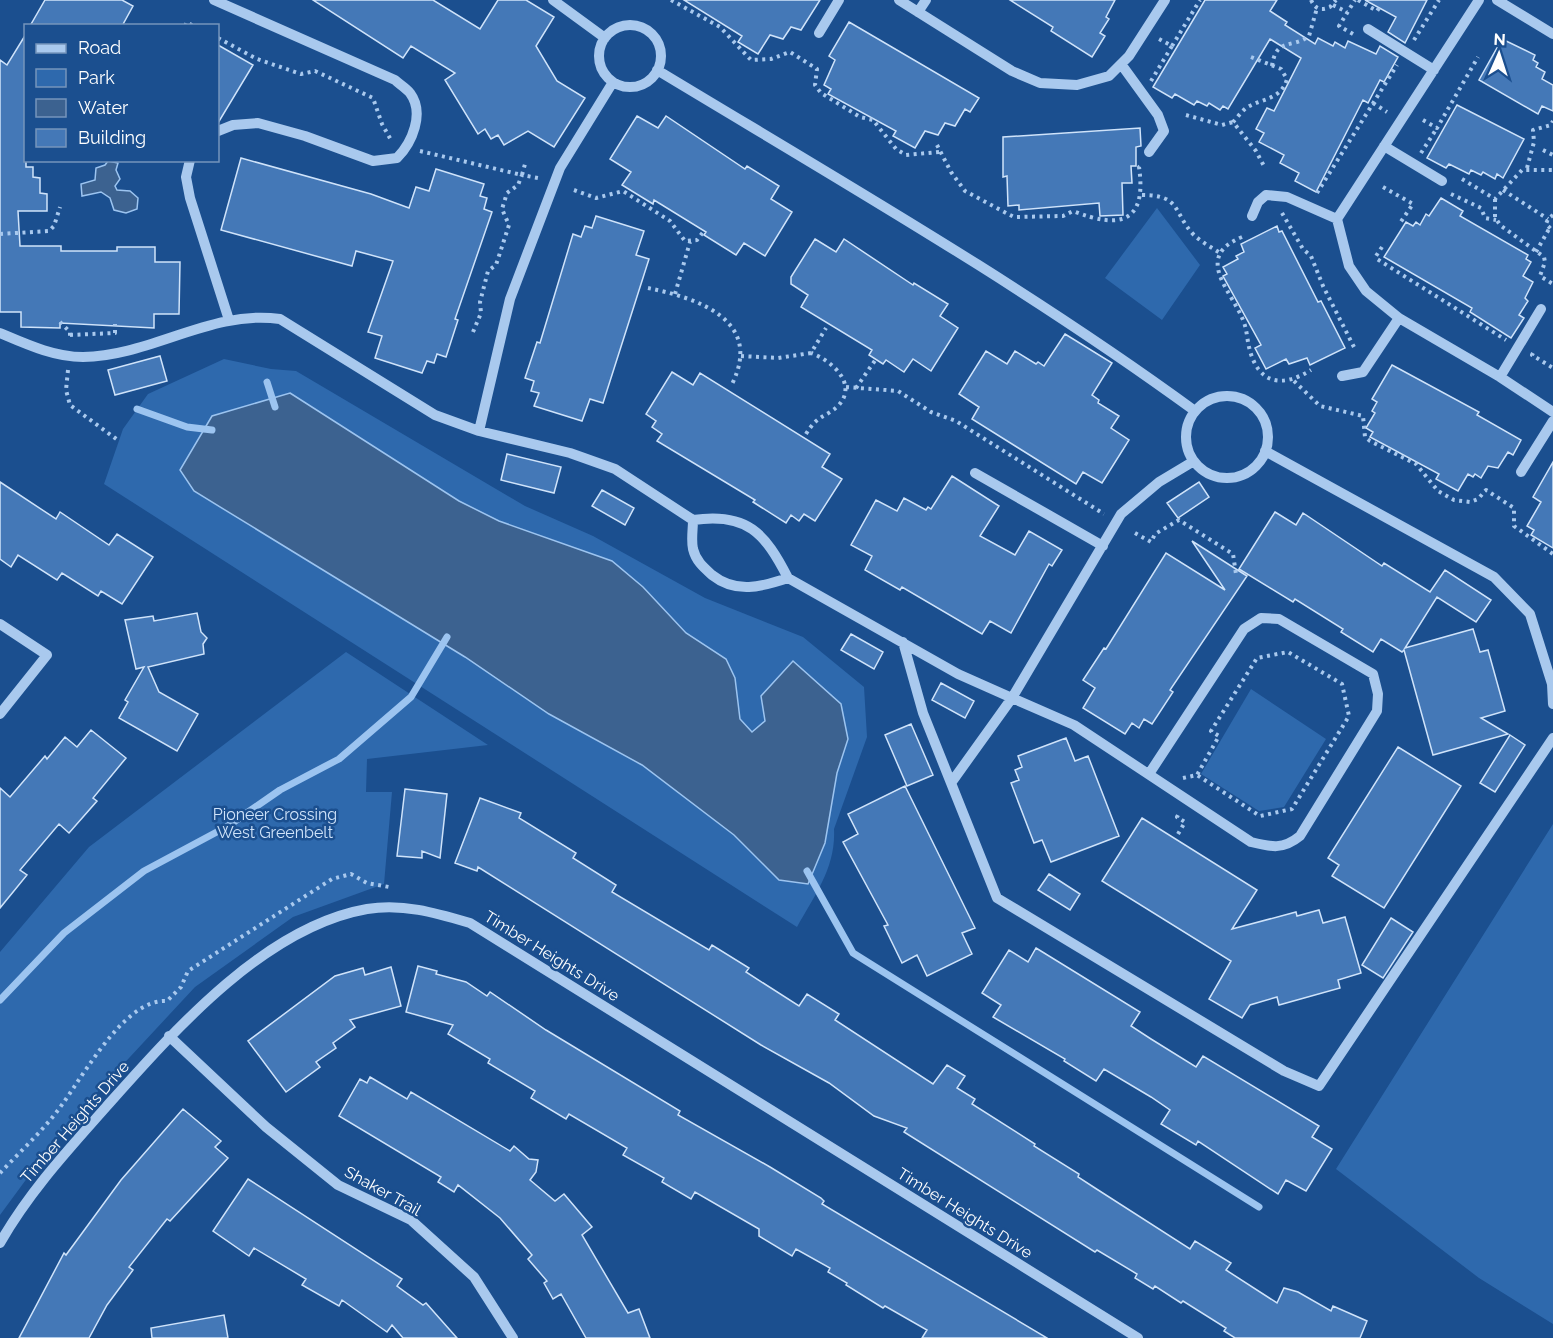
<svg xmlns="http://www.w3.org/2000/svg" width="1553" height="1338" font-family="Raleway,sans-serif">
  <rect width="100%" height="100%" fill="#1b4f8f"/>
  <path fill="#2e69ad" d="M 1157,208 L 1200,265 L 1162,320 L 1105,278 Z
    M 224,359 L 271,369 L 296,371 L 525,506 L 593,536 L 705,598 L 803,637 L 864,687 L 867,737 L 834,829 C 836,867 815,895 797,927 L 104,484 L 123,429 L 148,394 Z
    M 346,652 L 488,745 L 367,759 L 366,792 L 392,792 L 384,884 L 293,917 L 195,987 L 64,1128 L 0,1215 L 0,952 L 89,847 Z
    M 1251,689 L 1326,739 L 1284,807 L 1259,811 L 1201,774 Z
    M 1553,824 L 1553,1324 L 1479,1278 L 1336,1169 Z"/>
  <path fill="#3c6290" stroke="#9cc4f0" stroke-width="1.5" d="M 108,161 L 118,163 L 116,170 L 120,179 L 115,186 L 117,190 L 130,191 L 138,198 L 137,209 L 126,213 L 114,210 L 110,198 L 101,192 L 82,196 L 81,184 L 95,180 L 96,168 L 105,165 Z
    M 290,393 L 459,501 L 499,521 L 612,561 L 643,587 L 686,633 L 726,659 L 735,678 L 740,719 L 752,732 L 765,721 L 761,696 L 793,661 L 841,704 L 848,739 L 837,773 L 825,843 L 808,884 L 779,880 L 734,835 L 642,765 L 549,714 L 465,657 L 194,491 L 180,470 L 212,416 Z"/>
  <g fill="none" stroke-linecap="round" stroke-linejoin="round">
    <path stroke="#9cc4f0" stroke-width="7" d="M 267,382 L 275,407
      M 137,409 L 187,427 L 212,430
      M 807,871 L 853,953 L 1259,1207
      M 0,1000 L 64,933 L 144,871 L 228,826 L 280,790 L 339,759 L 411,697 L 447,637"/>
  </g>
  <path fill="#4478b7" stroke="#cfe3fa" stroke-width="1.5" d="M 45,0 L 122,0 L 133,6 L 122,26 L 30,26 Z
    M 313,0 L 433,0 L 480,29 L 498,0 L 526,0 L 554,17 L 536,46 L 557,81 L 585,98 L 554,147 L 528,131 L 504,145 L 498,135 L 491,139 L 485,129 L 478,134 L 445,80 L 455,73 L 411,46 L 403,58 Z
    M 684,0 L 820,0 L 801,30 L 791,27 L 783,39 L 770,35 L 758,54 L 738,42 L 742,36 Z
    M 1010,0 L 1115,0 L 1106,17 L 1109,19 L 1100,33 L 1105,36 L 1092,57 L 1051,31 L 1053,27 Z
    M 1205,0 L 1277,0 L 1270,11 L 1287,22 L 1285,25 L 1315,44 L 1318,38 L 1333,46 L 1335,42 L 1345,48 L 1348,41 L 1376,54 L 1380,46 L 1398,57 L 1384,82 L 1380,80 L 1368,103 L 1363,100 L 1316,192 L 1295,181 L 1299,173 L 1280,163 L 1284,155 L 1259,142 L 1264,133 L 1256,129 L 1267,108 L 1274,111 L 1301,58 L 1270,39 L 1228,109 L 1223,106 L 1220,110 L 1209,103 L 1207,106 L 1197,101 L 1194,105 L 1175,94 L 1172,98 L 1153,87 Z
    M 1365,0 L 1427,0 L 1405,43 L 1388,32 L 1396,17 Z
    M 849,22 L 979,98 L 970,112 L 965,109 L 955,126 L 945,123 L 938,135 L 925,131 L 915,148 L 893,136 L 896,131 L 828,94 L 831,89 L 824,85 L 835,60 L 829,56 Z
    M 26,34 L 26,167 L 33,167 L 33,177 L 40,178 L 40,193 L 47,194 L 47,211 L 18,211 L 20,246 L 61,246 L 61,251 L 117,251 L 117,247 L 155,247 L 155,262 L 180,262 L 179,314 L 154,314 L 154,328 L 60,323 L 60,328 L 21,327 L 21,312 L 0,312 L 0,60 L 7,65 Z
    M 1502,39 L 1535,55 L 1533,60 L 1538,63 L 1536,67 L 1545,72 L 1542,79 L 1553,85 L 1553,111 L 1542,106 L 1538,114 L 1479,80 Z
    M 218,45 L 253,65 L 218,123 Z
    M 1457,105 L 1524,139 L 1503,178 L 1497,174 L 1495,179 L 1483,172 L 1481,175 L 1471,170 L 1469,174 L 1449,164 L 1446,168 L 1427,158 Z
    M 637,116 L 658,128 L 666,116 L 745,169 L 747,166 L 779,186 L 771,199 L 792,212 L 765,256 L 744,243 L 736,255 L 704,235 L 706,232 L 654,200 L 653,204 L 622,185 L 631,172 L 610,159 Z
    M 1140,128 L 1141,146 L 1136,147 L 1136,166 L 1131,166 L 1132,183 L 1122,183 L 1123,215 L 1100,216 L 1099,203 L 1019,210 L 1019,205 L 1008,206 L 1007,176 L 1003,177 L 1003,137 Z
    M 241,158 L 371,194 L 409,208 L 416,187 L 429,191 L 436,169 L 484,184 L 480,196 L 487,198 L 484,209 L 492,212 L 455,319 L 458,320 L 446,357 L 437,354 L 434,363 L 427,361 L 422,373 L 375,358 L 382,336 L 368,332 L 393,261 L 356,251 L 352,266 L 221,230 Z
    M 1441,198 L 1463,211 L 1460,216 L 1528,255 L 1526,259 L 1531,262 L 1523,276 L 1533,282 L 1525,298 L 1528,301 L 1519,315 L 1524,318 L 1511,338 L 1470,312 L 1472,308 L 1384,257 L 1406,222 L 1413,226 L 1416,222 L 1420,225 L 1426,214 L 1429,216 Z
    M 596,216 L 644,231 L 636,255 L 649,259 L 603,403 L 590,399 L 582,421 L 534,406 L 539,393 L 531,391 L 534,381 L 525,378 L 537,342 L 540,343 L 573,234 L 581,237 L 585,226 L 592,228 Z
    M 1277,226 L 1279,232 L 1282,231 L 1318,302 L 1321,301 L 1345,348 L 1310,365 L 1307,358 L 1289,364 L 1286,359 L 1266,369 L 1255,348 L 1261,345 L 1223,276 L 1227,274 L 1223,267 L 1238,259 L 1236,256 L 1244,252 L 1241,244 Z
    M 815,239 L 836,252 L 844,239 L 913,285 L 914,283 L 948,304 L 940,316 L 958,328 L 931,371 L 913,359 L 904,372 L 886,360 L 883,364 L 869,355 L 872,350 L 801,307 L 808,295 L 791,284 L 791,277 Z
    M 1065,334 L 1112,363 L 1092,395 L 1099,400 L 1098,403 L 1119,416 L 1111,428 L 1129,440 L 1102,483 L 1083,472 L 1076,484 L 972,419 L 979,407 L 959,394 L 986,351 L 1007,364 L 1015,351 L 1036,364 L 1038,362 L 1044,366 Z
    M 160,356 L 167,381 L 115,395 L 108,370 Z
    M 1392,365 L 1479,412 L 1477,415 L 1521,440 L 1513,455 L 1508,452 L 1498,468 L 1488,466 L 1481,478 L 1475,474 L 1473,477 L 1468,474 L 1458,491 L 1436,479 L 1439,474 L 1370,437 L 1373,432 L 1366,428 L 1375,413 L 1372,411 L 1377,402 L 1372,399 Z
    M 672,372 L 693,385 L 700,373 L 830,454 L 822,467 L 842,479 L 815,521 L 804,514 L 799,521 L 791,515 L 786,523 L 753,502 L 755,500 L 657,441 L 662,434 L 652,427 L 656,421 L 646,414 Z
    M 507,454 L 561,467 L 554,493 L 501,480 Z
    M 1553,462 L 1553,548 L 1531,535 L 1534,530 L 1527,526 L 1541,502 L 1533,497 Z
    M 952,476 L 999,506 L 980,536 L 1015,555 L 1029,531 L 1062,550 L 1052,566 L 1049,564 L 1011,633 L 990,621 L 982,634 L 902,587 L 900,590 L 865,570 L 872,556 L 851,545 L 876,500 L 897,511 L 904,498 L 926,510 L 928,507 L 931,509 Z
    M 0,482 L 56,519 L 60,512 L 109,545 L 117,534 L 153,557 L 122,604 L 101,591 L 98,596 L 62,573 L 57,580 L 18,555 L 11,567 L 0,559 Z
    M 1199,482 L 1209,497 L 1178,518 L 1167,503 Z
    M 602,490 L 634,508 L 625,525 L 592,506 Z
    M 1275,512 L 1296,525 L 1303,513 L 1382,566 L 1384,563 L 1430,592 L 1445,570 L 1491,600 L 1476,622 L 1437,597 L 1405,648 L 1473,629 L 1480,652 L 1488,650 L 1505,711 L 1481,718 L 1508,734 L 1433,755 L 1404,650 L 1402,652 L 1381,639 L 1373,652 L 1341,632 L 1343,629 L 1295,599 L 1293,602 L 1239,569 Z
    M 1192,541 L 1247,576 L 1170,690 L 1173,692 L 1152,724 L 1144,719 L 1139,728 L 1132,723 L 1125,734 L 1083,708 L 1095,688 L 1083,680 L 1104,648 L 1106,649 L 1166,553 L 1225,590 Z
    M 197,613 L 201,632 L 207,638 L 203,644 L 204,654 L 148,667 L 159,692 L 198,714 L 177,751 L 119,718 L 128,702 L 125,700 L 144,667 L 136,669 L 125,620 L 153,616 L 154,621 Z
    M 851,634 L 883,652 L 874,669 L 841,650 Z
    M 941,683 L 974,701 L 965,718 L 932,700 Z
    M 911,724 L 933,775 L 907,786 L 885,735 Z
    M 91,730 L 126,758 L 93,798 L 97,801 L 69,833 L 59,824 L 20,870 L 27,875 L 0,908 L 0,788 L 10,797 L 45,756 L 47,759 L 65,737 L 77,747 Z
    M 1510,735 L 1525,745 L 1495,792 L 1480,783 Z
    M 1066,738 L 1075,761 L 1088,756 L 1119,836 L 1051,862 L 1042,840 L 1034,843 L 1011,783 L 1019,780 L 1015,770 L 1022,767 L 1018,756 Z
    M 1398,747 L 1461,786 L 1384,908 L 1332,876 L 1339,865 L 1328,858 Z
    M 905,786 L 975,928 L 962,933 L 972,954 L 927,976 L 917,955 L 902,963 L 884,926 L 888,925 L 843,842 L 858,834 L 848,814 Z
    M 405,789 L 447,794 L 440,858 L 422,851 L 422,858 L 397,856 Z
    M 480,798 L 521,813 L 519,818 L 576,853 L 573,858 L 616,885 L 612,892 L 709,950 L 712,945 L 749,968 L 746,972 L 799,1006 L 807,994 L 839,1014 L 835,1020 L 933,1084 L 947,1065 L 965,1076 L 957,1088 L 975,1099 L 972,1104 L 1035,1144 L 1034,1146 L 1079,1174 L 1078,1177 L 1095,1188 L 1190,1249 L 1195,1241 L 1231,1263 L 1226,1270 L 1277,1303 L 1284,1288 L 1298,1292 L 1331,1311 L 1333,1306 L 1367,1321 L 1360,1338 L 1235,1338 L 1224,1331 L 1226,1328 L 1183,1301 L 1181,1303 L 1155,1286 L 1153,1289 L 1135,1278 L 1137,1274 L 1097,1250 L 1095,1252 L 904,1132 L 907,1128 L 874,1116 L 829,1083 L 761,1045 L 478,867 L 477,871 L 455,863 Z
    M 1142,818 L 1257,890 L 1232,929 L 1296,912 L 1297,916 L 1319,910 L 1323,923 L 1345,917 L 1361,973 L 1338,980 L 1340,988 L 1279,1005 L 1277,997 L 1250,1005 L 1242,1018 L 1209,999 L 1231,961 L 1102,881 Z
    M 1049,874 L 1080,894 L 1070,910 L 1038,890 Z
    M 1391,918 L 1413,932 L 1383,978 L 1362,965 Z
    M 1036,948 L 1140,1012 L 1131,1026 L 1151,1039 L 1196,1067 L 1203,1056 L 1319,1126 L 1312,1137 L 1332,1149 L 1306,1191 L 1286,1180 L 1278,1194 L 1198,1141 L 1196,1145 L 1161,1124 L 1170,1110 L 1151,1097 L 1104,1069 L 1096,1081 L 1064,1061 L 1065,1059 L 993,1017 L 1001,1005 L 982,993 L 1009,950 L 1028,962 Z
    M 418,966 L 437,971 L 436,974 L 466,982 L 487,996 L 490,992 L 546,1030 L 680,1111 L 678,1115 L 770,1167 L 821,1198 L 824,1201 L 822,1204 L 1047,1338 L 922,1338 L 927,1330 L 885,1306 L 883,1308 L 846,1285 L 847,1283 L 828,1272 L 830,1268 L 796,1249 L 792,1256 L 759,1236 L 759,1229 L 695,1192 L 691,1199 L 662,1182 L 664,1178 L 623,1155 L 627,1148 L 569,1114 L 566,1119 L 531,1098 L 535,1091 L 488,1063 L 490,1059 L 448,1034 L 453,1025 L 406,1012 Z
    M 391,967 L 401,1006 L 350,1020 L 355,1027 L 333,1043 L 336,1048 L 316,1062 L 320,1067 L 286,1092 L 248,1041 L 335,976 L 363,968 L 365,975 Z
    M 370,1077 L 407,1099 L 411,1092 L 510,1151 L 514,1146 L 529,1159 L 538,1160 L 536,1172 L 530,1180 L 555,1201 L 564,1194 L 592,1227 L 582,1235 L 628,1313 L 639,1309 L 650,1338 L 586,1338 L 561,1294 L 553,1299 L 544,1283 L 547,1281 L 528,1259 L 532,1255 L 500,1218 L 458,1185 L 454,1192 L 438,1182 L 441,1177 L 339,1116 L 360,1079 L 367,1083 Z
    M 183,1109 L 221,1141 L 215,1147 L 228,1158 L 170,1221 L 167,1219 L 129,1267 L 133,1270 L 107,1305 L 89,1338 L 19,1338 L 64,1253 L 66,1255 L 121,1180 Z
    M 248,1179 L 402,1279 L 397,1286 L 423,1305 L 426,1303 L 457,1338 L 403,1338 L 392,1325 L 387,1332 L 342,1300 L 339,1306 L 302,1285 L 306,1279 L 254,1248 L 249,1256 L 213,1231 Z
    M 224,1315 L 228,1338 L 152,1338 L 151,1328 Z"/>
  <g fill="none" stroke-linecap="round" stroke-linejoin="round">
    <path stroke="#a9c9ee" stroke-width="4" stroke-dasharray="3 4.5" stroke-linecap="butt" d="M 671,0 L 720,27 L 751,60 L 771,59 L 790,52 L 817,69 L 815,85 L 821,93 L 860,117 L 873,120 L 896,149 L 906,155 L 939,152
      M 1311,0 C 1315,9 1321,11 1330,7 L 1336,0
      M 1358,0 L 1377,11 L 1379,8
      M 1333,5 L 1347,12
      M 185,26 L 187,22 L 193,26
      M 1353,34 L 1339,26 L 1355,0
      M 218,38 L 257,59 L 301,74 L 315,71 L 373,98 L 382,124 L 391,140
      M 1414,40 L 1439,0
      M 1172,46 L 1200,0
      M 1251,57 L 1281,69 L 1287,79 C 1281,100 1262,98 1246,108 C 1241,112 1237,118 1233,122 L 1256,151 L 1265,168
      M 1272,66 C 1276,37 1292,49 1309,36 L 1317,8
      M 1151,81 L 1172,46 L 1159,39
      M 1373,103 L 1387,112
      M 1186,115 L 1222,125 L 1233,122
      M 1423,120 L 1437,128 L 1478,57
      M 937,145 L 951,172 L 965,191 L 1008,214 L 1014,217 L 1063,216 L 1073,211 C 1121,230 1147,222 1139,167 L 1141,166
      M 1543,150 L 1553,155
      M 420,151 L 522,175 L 525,164
      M 1421,153 L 1437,128
      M 1527,168 L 1534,142 L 1533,130 L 1551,125 L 1553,121
      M 1462,179 L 1495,199 L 1522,170 L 1553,170
      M 1383,187 L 1413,204 L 1400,223
      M 574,190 L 596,198 L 623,191 L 670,221 L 685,241 L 697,240 L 704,231
      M 1503,190 L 1548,219
      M 1317,193 L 1397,65
      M 1451,194 L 1481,208 L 1485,218 L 1496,220
      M 1142,195 C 1181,195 1173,212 1193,234 C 1201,242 1211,247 1220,253
      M 1495,199 L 1495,217 L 1500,225 L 1544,257 L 1545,262 L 1540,276 L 1553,284
      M 1282,213 L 1303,249 L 1311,256 L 1323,286 L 1356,351
      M 1553,215 L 1548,219 L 1546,224 L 1553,231
      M 0,234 L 49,231 L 54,226 L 60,207
      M 1242,237 C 1193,257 1231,290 1243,320 C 1247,329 1247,339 1249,347 C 1258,385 1282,388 1311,370
      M 1382,247 L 1376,256 L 1377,259 L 1506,340
      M 1536,252 L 1549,229
      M 648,288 C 697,298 764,320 732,384
      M 675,294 L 690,242
      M 60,322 L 70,332 L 70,337
      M 473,332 L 481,313 L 480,302 L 488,271 L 496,265 L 509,225 L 502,209 L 507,193 L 518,185 L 522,175 L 538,178
      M 70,335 L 115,333 L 115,324
      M 1533,353 L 1532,355 L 1553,368
      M 741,356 L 778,358 L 811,353 L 826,328
      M 68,370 L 66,390 L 70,405 L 119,441
      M 1294,381 L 1320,406 L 1363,416 L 1365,437 L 1370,441 L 1416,464 L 1438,491 L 1454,500 L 1470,502 L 1478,499 L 1486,490 L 1514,508 L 1514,526 L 1553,554
      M 846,387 L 898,391 L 931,412 L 956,421 L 1104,514
      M 856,388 L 876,359
      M 806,434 C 818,414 825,418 838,406 C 859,384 831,360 811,353
      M 1135,533 L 1151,542 L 1155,534 L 1179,520 L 1233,554 L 1236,574
      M 1183,778 L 1197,775 L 1219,736 L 1211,731 L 1257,658 L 1288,652 L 1342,684 L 1349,716 L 1292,809 L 1260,816 L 1197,775
      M 1178,834 L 1185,822 L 1177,817 L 1179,813
      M 0,1173 C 17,1155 35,1138 51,1119 C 78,1088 121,998 167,1001 L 181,987 L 188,971 L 332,879 L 351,874 L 367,883 L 389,887"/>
    <path stroke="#a9c9ee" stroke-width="10" d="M 214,0 L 395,80 C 399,84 406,88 410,93 C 425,113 412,143 397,158 L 373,161 L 305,136 L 258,123 L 233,125 L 218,131
      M 553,0 L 605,38
      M 899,0 L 1012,71 L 1040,83 L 1077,85 L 1109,76 L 1129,56 L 1165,0
      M 1479,0 L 1337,219 L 1349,266 L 1366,291 L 1399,318 L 1500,377 L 1553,412
      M 1497,0 L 1553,34
      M 918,12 L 926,0
      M599 56a31 31 0 1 1 62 0a31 31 0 1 1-62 0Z
      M 1368,29 L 1434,70
      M 819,33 L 839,0
      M 1121,64 L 1158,115 L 1164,131 L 1149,152
      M 657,70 C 839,180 1024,286 1195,411
      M 1384,146 L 1442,181
      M 190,160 L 186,177 L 190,198 L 229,320
      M 1252,216 L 1258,202 L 1266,195 L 1287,197 L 1337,219
      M 0,333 C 26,344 54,357 83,357 C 151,356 212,309 280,319 L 435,415 L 479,431 L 570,453 L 615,469 L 693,520 C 747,512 765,533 788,578 C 761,587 736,594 712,575 C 703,567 696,561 693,549 C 691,540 693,529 693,520
      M 1342,376 L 1363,372 L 1399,318
      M 1500,377 L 1541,309
      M1186 437a41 41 0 1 1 82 0a41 41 0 1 1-82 0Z
      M 479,431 L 510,299 L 560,168 L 613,82
      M 1265,451 L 1494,577 L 1530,614 L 1552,684 L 1553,704
      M 1521,472 L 1553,421
      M 975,473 L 1103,546
      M 788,578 L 958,674 L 1012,698 L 1121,514 L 1159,482 L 1194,461
      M 0,624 L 47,655 L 0,714
      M 903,642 L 923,713 L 997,898 L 1284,1071 L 1319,1086 L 1553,738
      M 951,783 L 1012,698 L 1074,725 L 1251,842 C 1271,847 1283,850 1300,836 L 1377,711 L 1378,694 L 1373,674 L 1279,619 L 1261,618 L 1244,629 L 1149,774
      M 169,1036 L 266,1127 L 338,1185 L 411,1220 L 474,1277 L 513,1338
      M 0,1243 C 29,1192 68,1150 106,1107 C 173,1032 264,927 367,909 C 403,903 436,913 470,923 L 1138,1338"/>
  </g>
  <g text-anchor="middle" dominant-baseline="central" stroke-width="5" stroke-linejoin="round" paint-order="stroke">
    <g font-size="16" fill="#cfe3fa" stroke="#1b4f8f">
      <text x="275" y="814">Pioneer Crossing<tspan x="275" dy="18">West Greenbelt</tspan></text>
    </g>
    <g font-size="16" fill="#fff" stroke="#1b4f8f">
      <text transform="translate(552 956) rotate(32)">Timber Heights Drive</text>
      <text transform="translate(75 1122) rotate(-49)">Timber Heights Drive</text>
      <text transform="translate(383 1191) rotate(29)">Shaker Trail</text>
      <text transform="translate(965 1213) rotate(32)">Timber Heights Drive</text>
    </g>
  </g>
  <rect x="24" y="24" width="195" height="138" fill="#1b4f8f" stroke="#7695bc" stroke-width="1.5"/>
  <rect x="36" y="44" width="30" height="9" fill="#a9c9ee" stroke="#7695bc" stroke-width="1.5"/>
  <text x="78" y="54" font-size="18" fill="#ffffff">Road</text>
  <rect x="36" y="69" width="30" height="18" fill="#2e69ad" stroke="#7695bc" stroke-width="1.5"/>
  <text x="78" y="84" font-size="18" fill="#ffffff">Park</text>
  <rect x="36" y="99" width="30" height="18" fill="#3c6290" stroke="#7695bc" stroke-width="1.5"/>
  <text x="78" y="114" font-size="18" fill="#ffffff">Water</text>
  <rect x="36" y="129" width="30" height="18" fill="#4478b7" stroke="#7695bc" stroke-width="1.5"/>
  <text x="78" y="144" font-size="18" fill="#ffffff">Building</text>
  <g transform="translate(1499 54) rotate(3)" stroke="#1b4f8f" stroke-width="4.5" paint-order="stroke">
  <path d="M0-4.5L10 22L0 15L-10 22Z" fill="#ffffff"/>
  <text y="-9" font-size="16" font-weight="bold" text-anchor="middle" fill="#ffffff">N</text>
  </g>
</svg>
